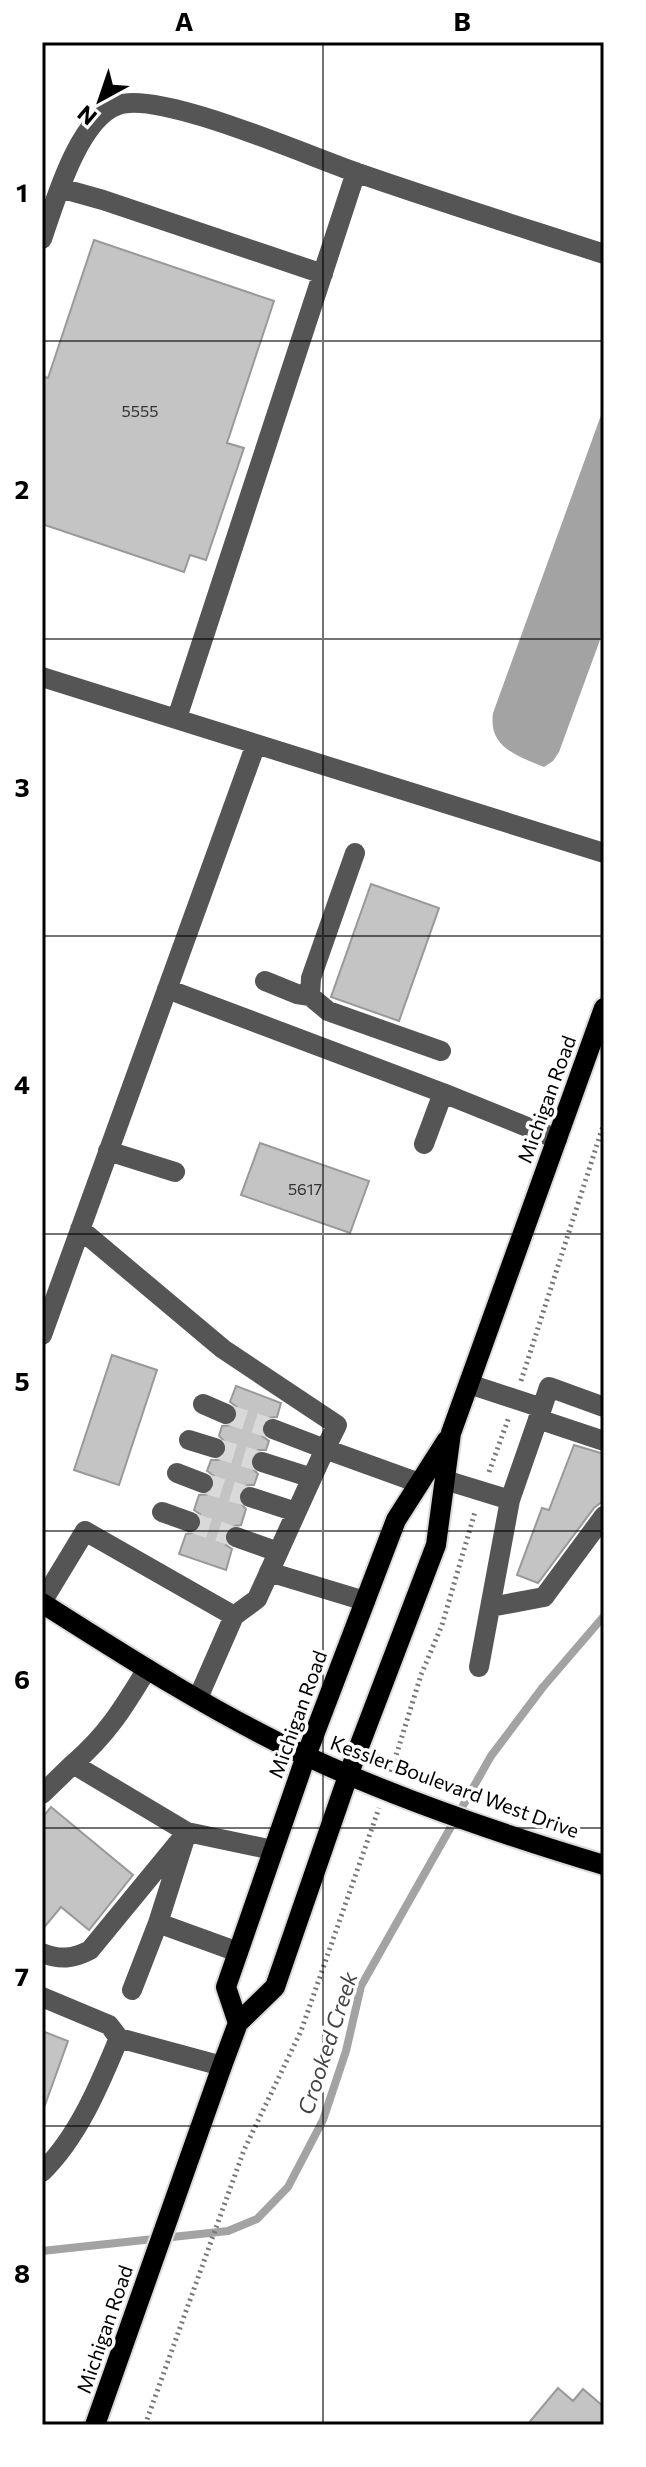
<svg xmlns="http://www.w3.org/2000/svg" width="646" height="2467" font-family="Commissioner,sans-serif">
  <rect width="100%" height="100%" fill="#fff"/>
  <path fill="#a3a3a3" d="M 604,407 L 604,629 L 559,752 L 553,761 L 544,767 C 517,756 488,747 493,713 Z"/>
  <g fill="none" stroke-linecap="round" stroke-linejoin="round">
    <path stroke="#a3a3a3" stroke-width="8" d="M 42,2251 L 228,2231 L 257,2219 L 288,2187 L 323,2120 L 346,2051 L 361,1986 L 491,1756 L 543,1687 L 604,1616"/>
  </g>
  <path fill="#c4c4c4" stroke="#999" stroke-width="2" d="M 94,240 L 274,301 L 227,443 L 244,448 L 206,560 L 190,555 L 184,572 L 42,524 L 42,376 L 48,378 Z
    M 371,884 L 439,908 L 399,1021 L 331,997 Z
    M 260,1143 L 369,1181 L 350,1233 L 241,1195 Z
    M 112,1355 L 157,1370 L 119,1485 L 74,1470 Z
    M 236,1386 L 281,1403 L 277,1417 L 266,1418 L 261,1425 L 262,1436 L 269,1441 L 266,1450 L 258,1450 L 250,1457 L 250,1466 L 258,1474 L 254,1485 L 247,1485 L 238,1492 L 238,1500 L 246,1509 L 241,1525 L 228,1527 L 224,1533 L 226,1545 L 232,1549 L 226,1570 L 179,1554 L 186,1534 L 198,1532 L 202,1526 L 200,1514 L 194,1510 L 199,1495 L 210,1494 L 215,1487 L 214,1476 L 207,1471 L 211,1460 L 219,1460 L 227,1453 L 227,1444 L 219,1436 L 222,1426 L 233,1425 L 238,1418 L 237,1407 L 230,1402 Z
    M 574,1445 L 604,1454 L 604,1500 L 594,1508 L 538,1583 L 517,1575 L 542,1508 L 549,1510 Z
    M 51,1807 L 133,1875 L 89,1930 L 61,1907 L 42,1930 L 42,1818 Z
    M 42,2031 L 68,2041 L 45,2105 L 42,2104 Z
    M 558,2388 L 573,2401 L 583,2389 L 604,2407 L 604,2425 L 527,2425 Z"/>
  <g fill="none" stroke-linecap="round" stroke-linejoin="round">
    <path stroke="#d9d9d9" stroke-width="20" stroke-dasharray="20 10" stroke-linecap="butt" d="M 226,1414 L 273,1429
      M 215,1448 L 262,1462
      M 203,1483 L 250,1497
      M 190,1522 L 236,1537"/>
    <g stroke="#dbdbdb" stroke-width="24">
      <path id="major" d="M 42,1603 C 127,1657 214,1713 306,1756 C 398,1799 507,1836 604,1865
        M 238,2023 L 226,1987 L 306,1756 L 396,1520 L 447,1440
        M 95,2425 L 222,2066 L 238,2023 L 275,1987 L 349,1773 L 436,1545 L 451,1433 L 604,1008"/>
    </g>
    <path stroke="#777" stroke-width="5" stroke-dasharray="2 4" stroke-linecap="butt" d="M 521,1381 L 604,1123
      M 489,1472 L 509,1417
      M 391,1772 L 421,1675 L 442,1625 L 475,1512
      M 145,2425 L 244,2150 L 301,2031 L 379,1808"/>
    <path stroke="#555" stroke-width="20" d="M 60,188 L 103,200 L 323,274
      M 42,239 C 55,202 78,119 118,105 C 159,90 308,156 355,172 C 438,201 521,227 604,254
      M 42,677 L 256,744
      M 177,718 L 356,172
      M 355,853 L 311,978 L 310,996 L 328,1011 L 441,1051
      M 265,981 L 297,994 L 310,996
      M 167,989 L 443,1093 L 557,1139
      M 424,1144 L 443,1093
      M 108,1151 L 175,1172
      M 80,1229 L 223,1349 L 337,1425 L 325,1449 L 273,1429
      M 42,1335 L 256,744 L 604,853
      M 469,1384 L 542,1408 L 549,1387 L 604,1407
      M 203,1404 L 226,1414
      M 538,1419 L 604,1441
      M 189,1440 L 215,1448
      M 262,1462 L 312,1478
      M 177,1473 L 203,1483
      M 445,1480 L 510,1500 L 542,1408
      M 250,1497 L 296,1512
      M 162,1512 L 190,1522
      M 236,1537 L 278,1552
      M 269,1572 L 365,1601
      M 42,1602 L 85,1531 L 234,1616
      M 491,1607 L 544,1597 L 604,1516
      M 479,1667 L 510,1500
      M 198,1698 L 234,1616 L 257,1599 L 325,1449 L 419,1483
      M 73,1764 C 107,1735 124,1707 147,1669
      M 42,1794 L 73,1764 L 187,1832 L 90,1950 C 73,1959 60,1960 42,1953
      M 238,1952 L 158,1923 L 187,1832 L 273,1850
      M 132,1990 L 158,1923
      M 42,1997 L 109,2025 L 119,2038
      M 42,2172 C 78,2137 100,2084 119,2038 L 222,2066"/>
    <use href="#major" stroke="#000" stroke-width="20"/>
  </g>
  <path fill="none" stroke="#000" stroke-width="2" stroke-opacity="0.55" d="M 323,42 L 323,2425M 42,341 L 604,341M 42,639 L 604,639M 42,936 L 604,936M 42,1234 L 604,1234M 42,1531 L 604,1531M 42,1828 L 604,1828M 42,2126 L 604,2126"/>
  <g text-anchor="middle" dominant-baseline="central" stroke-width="7" stroke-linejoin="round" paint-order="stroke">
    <g font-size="16" fill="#313131">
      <text x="140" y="410">5555</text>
      <text x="305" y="1188">5617</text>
    </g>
    <g font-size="20" fill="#000" stroke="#fff">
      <text transform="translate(546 1099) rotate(-70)">Michigan Road</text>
      <text transform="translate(297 1714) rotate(-70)">Michigan Road</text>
      <text transform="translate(455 1786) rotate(20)">Kessler Boulevard West Drive</text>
      <text transform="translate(104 2329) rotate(-71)">Michigan Road</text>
    </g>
    <g font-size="22" font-style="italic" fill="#444" stroke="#fff">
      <text transform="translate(327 2043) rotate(-72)">Crooked Creek</text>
    </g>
  </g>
  <rect width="646" height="2467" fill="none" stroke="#ffffff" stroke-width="88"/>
  <g transform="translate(100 100) rotate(220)" stroke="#ffffff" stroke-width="6" paint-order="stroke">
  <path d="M0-6L14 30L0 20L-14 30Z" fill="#000000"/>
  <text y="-12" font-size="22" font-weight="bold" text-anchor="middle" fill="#000000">N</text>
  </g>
  <rect x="44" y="44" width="558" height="2379" fill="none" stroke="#000" stroke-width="3"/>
  <g font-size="26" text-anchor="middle" font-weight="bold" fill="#000">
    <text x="184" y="31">A</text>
    <text x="462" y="31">B</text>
    <text x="22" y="202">1</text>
    <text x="22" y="499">2</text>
    <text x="22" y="797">3</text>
    <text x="22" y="1094">4</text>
    <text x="22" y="1391">5</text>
    <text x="22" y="1689">6</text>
    <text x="22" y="1986">7</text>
    <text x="22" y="2283">8</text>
  </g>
</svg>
